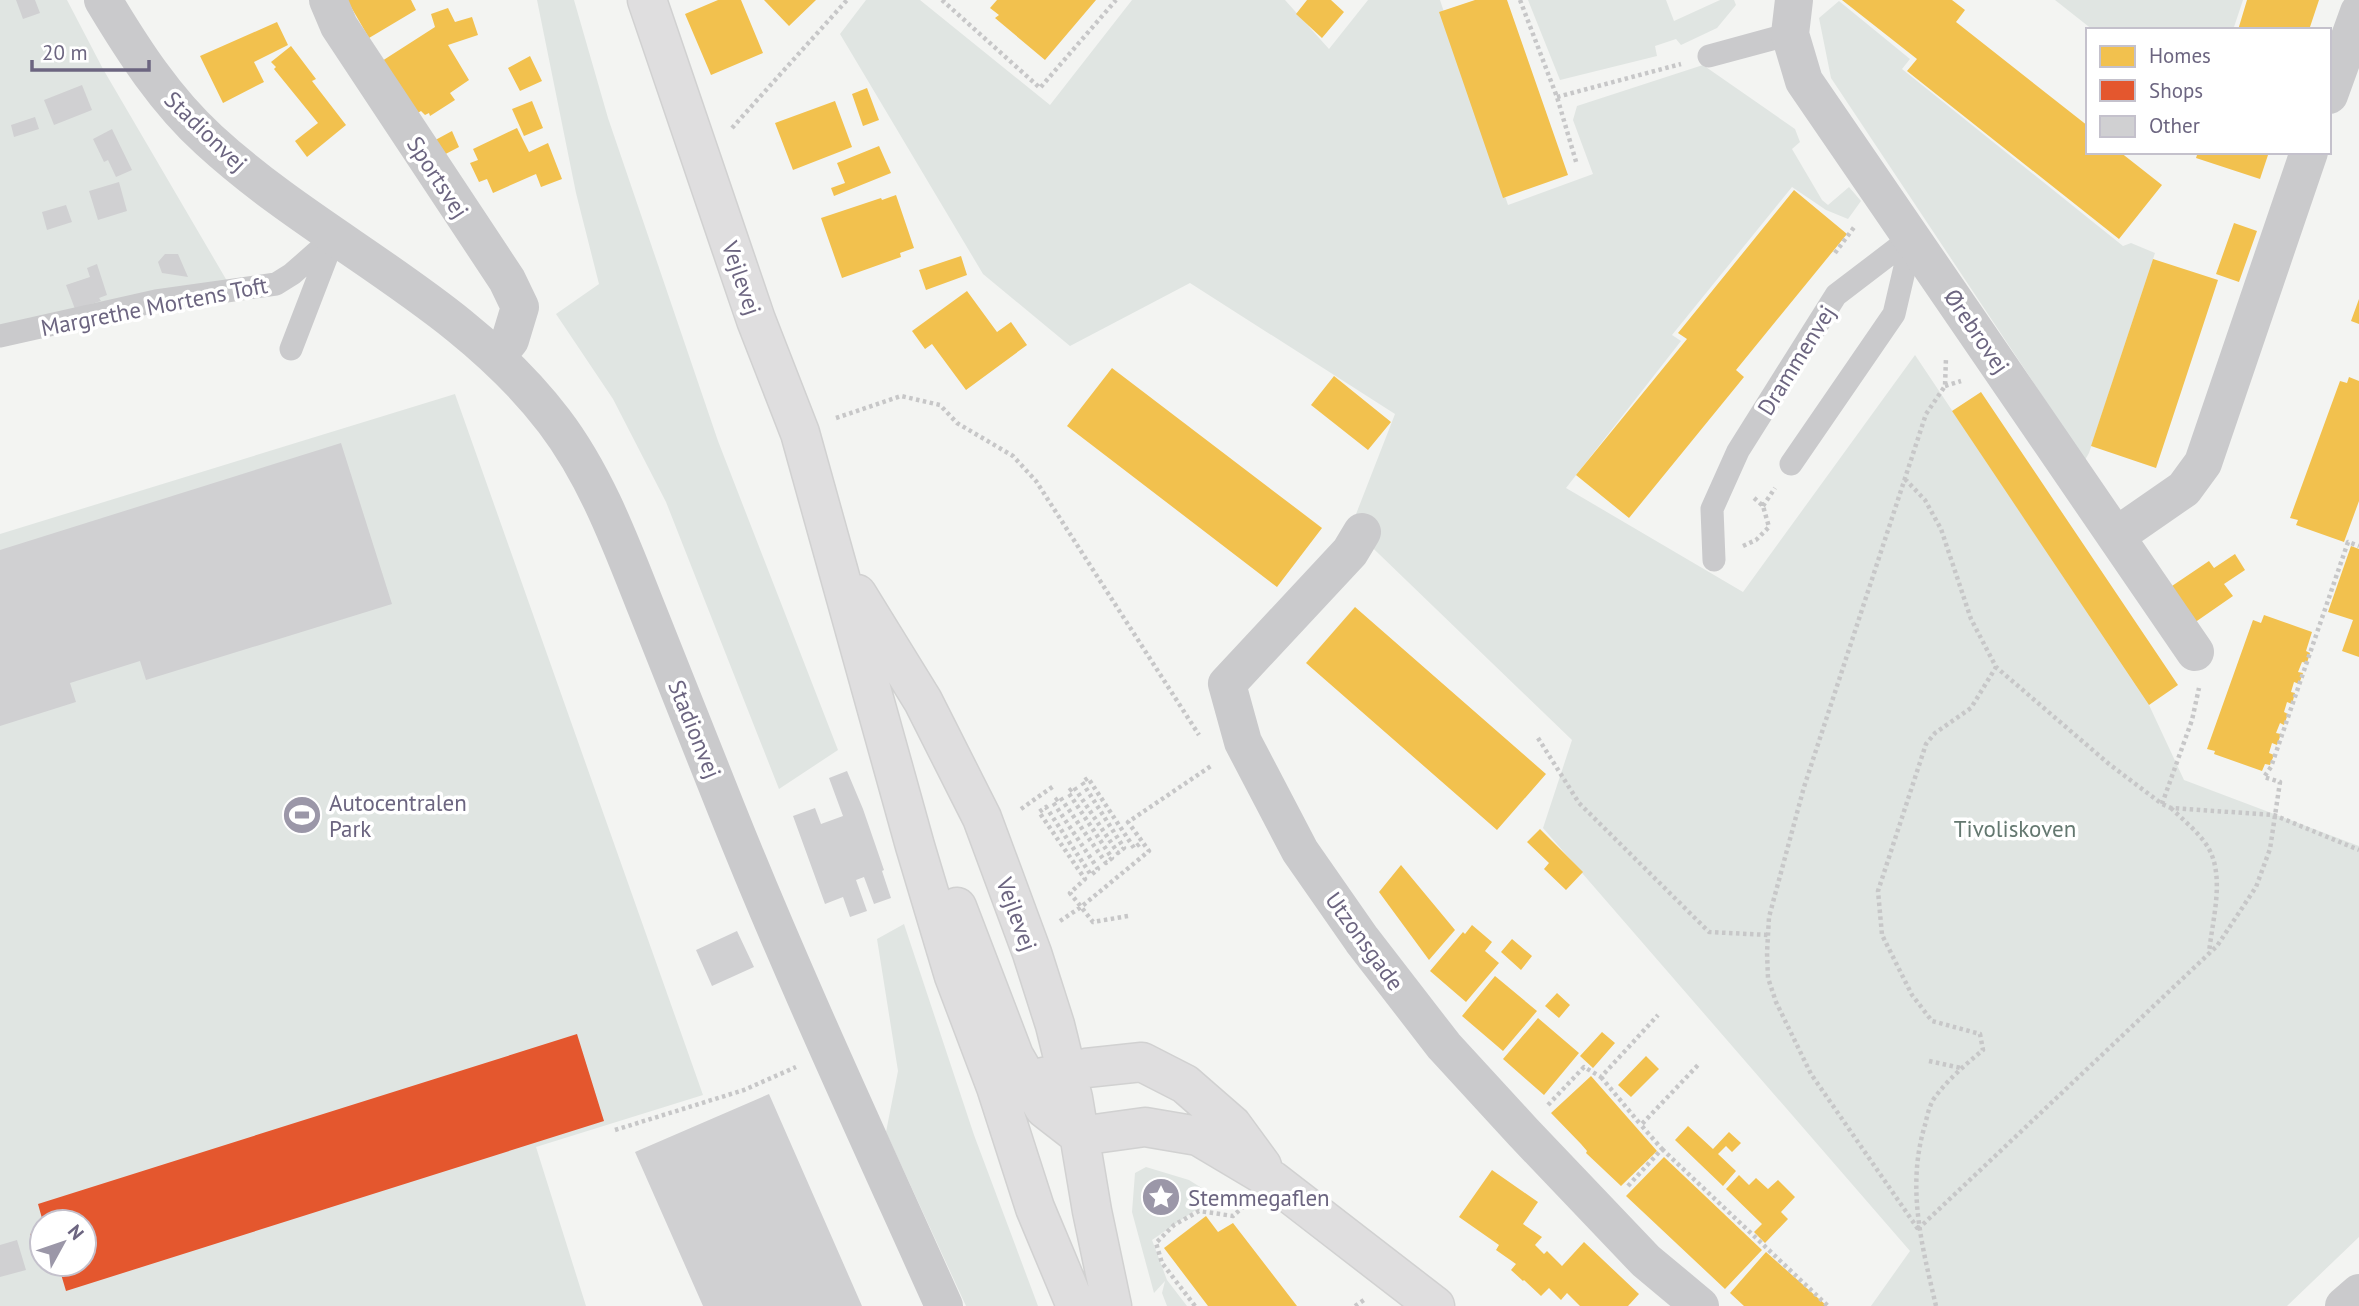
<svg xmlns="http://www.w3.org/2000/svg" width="2359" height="1306" font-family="'PT Sans',sans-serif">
  <rect width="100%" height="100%" fill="#f3f4f2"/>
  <path fill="#e0e5e2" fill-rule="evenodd" d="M 0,0 L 67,0 L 103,69 L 237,298 L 144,312 L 0,345 Z
    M 537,0 L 574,0 L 608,118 L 718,441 L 838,750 L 779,789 L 666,502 L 613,399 L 556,314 L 599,284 L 576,193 Z
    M 866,0 L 920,0 L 1050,105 L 1132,0 L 1285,0 L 1329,49 L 1368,0 L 1440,0 L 1508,205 L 1593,174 L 1573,120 L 1577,106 L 1703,65 L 1795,129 L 1800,142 L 1792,149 L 1822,200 L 1828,205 L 1849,187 L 1861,201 L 1848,219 L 1826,210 L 1792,187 L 1672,335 L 1681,341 L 1566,488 L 1743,592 L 1915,355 L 2149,705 L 2184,780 L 2359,846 L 2359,1237 L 2287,1306 L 1871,1306 L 1910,1251 L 1543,828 L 1572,740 L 1351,527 L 1395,414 L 1190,283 L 1070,346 L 983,274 L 840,34 Z
    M 1528,0 L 1666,0 L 1674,21 L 1720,0 L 1734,0 L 1736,5 L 1717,28 L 1681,45 L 1676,39 L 1655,46 L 1657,56 L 1560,80 Z
    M 2055,0 L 2243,0 L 2233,30 L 2093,30 Z
    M 1839,1 L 1910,59 L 1902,69 L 2123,246 L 2131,243 L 2155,253 L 2089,453 L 2085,460 L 1831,78 L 1819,18 Z
    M 455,394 L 703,1095 L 536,1147 L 586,1306 L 0,1306 L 0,534 ZM 42,1222 L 84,1222 L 84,1264 L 42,1264 Z
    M 904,924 L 974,1135 L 1038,1306 L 966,1306 L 886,1132 L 898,1071 L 877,939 Z
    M 1146,1167 L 1189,1180 L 1232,1207 L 1200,1207 L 1152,1240 L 1167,1280 L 1187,1306 L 1167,1306 L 1162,1293 L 1165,1281 L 1154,1293 L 1132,1212 L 1135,1173 Z"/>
  <path fill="#f2c14e" d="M 347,0 L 411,0 L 416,10 L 369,38 Z
    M 718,0 L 741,0 L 763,53 L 711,75 L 685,14 Z
    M 764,0 L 816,0 L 789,26 Z
    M 997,0 L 1096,0 L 1045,60 L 995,18 L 999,15 L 990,8 Z
    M 1307,0 L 1331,0 L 1344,12 L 1322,38 L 1296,14 Z
    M 1475,0 L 1507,0 L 1568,175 L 1503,198 L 1439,12 Z
    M 1842,0 L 1952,0 L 1965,10 L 1956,22 L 2088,126 L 2088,152 L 2120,152 L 2162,185 L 2119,239 L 1907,71 L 1917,59 Z
    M 2247,0 L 2319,0 L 2309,30 L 2238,30 Z
    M 448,8 L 455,22 L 472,17 L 478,35 L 448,45 L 469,80 L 450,93 L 455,100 L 430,116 L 429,113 L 425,115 L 421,111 L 416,114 L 382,61 L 435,27 L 431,14 Z
    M 277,22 L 288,45 L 254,62 L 264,82 L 223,103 L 200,56 Z
    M 291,46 L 316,79 L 312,81 L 346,125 L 307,157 L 295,141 L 318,123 L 274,69 L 276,67 L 271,62 Z
    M 530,56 L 542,81 L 520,91 L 508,68 Z
    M 867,88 L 879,120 L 863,126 L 852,94 Z
    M 532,101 L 543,128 L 524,136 L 512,109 Z
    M 835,101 L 852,147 L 793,170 L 775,123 Z
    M 517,128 L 529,152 L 548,143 L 562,179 L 541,187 L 536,174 L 493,193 L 487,179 L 479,182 L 470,163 L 478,160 L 473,149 Z
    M 452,131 L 459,147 L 436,159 L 428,144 Z
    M 879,146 L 891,173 L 834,196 L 831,188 L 845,183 L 837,163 Z
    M 2198,152 L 2269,152 L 2260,179 L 2196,158 Z
    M 1794,190 L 1847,234 L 1736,370 L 1744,377 L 1629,518 L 1576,475 L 1687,339 L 1678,333 Z
    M 896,195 L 914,248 L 900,253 L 901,257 L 842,278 L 821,218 L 881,198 L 882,200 Z
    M 2234,223 L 2257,231 L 2239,282 L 2216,274 Z
    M 961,256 L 967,275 L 926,290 L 919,270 Z
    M 2153,259 L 2218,280 L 2156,468 L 2091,446 Z
    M 967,291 L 997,332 L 1011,322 L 1027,345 L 966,390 L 932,344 L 925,349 L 912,331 Z
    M 2359,299 L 2359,324 L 2351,321 Z
    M 1112,368 L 1322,528 L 1277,587 L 1067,426 Z
    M 1334,376 L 1391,422 L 1368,450 L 1311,405 Z
    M 2349,377 L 2359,381 L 2359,501 L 2344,542 L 2296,525 L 2298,520 L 2290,518 L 2340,381 L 2347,383 Z
    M 1981,392 L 2178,685 L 2149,705 L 1952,411 Z
    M 2351,546 L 2359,549 L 2359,657 L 2342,651 L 2353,620 L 2328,612 Z
    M 2235,554 L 2245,570 L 2224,584 L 2233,596 L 2194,623 L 2169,588 L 2209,561 L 2214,568 Z
    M 1355,607 L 1546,774 L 1497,830 L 1306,663 Z
    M 2264,615 L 2312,632 L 2306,651 L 2310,653 L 2307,663 L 2302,662 L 2298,672 L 2303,673 L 2299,684 L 2294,682 L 2291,692 L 2295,693 L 2292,704 L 2287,702 L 2284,712 L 2288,714 L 2284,725 L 2280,723 L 2276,733 L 2281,734 L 2277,745 L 2272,743 L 2269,753 L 2274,755 L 2270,765 L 2265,764 L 2262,771 L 2214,754 L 2215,751 L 2207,749 L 2253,620 L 2261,623 Z
    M 1540,829 L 1583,872 L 1566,890 L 1544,869 L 1549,863 L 1527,842 Z
    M 1401,865 L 1455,930 L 1429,960 L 1379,892 Z
    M 1472,925 L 1492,942 L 1485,951 L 1499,963 L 1466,1002 L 1430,971 L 1463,932 L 1465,934 Z
    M 1512,939 L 1532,956 L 1521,970 L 1501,952 Z
    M 1495,976 L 1537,1011 L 1503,1051 L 1462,1016 Z
    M 1557,993 L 1570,1005 L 1559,1018 L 1545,1006 Z
    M 1538,1018 L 1579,1053 L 1544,1095 L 1503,1059 Z
    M 1602,1032 L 1615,1043 L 1593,1068 L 1580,1056 Z
    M 1646,1056 L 1659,1069 L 1631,1097 L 1618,1085 Z
    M 1591,1076 L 1657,1151 L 1621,1186 L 1586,1153 L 1587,1151 L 1581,1144 L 1551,1113 Z
    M 1688,1126 L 1713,1149 L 1729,1132 L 1741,1143 L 1732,1152 L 1726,1146 L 1718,1154 L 1736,1171 L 1723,1186 L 1675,1140 Z
    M 1664,1157 L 1762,1250 L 1725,1289 L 1626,1196 Z
    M 1492,1170 L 1538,1202 L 1523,1224 L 1542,1237 L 1535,1245 L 1544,1254 L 1547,1251 L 1562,1266 L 1584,1242 L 1639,1294 L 1628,1306 L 1580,1306 L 1567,1293 L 1561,1300 L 1549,1288 L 1541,1296 L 1524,1280 L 1523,1281 L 1511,1270 L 1516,1264 L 1496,1250 L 1499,1245 L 1459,1217 Z
    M 1739,1175 L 1749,1185 L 1756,1178 L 1768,1189 L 1778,1180 L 1795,1197 L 1781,1212 L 1788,1219 L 1765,1243 L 1754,1232 L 1762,1224 L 1726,1189 Z
    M 1206,1216 L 1218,1232 L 1233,1223 L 1297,1306 L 1208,1306 L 1164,1248 Z
    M 1766,1252 L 1801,1283 L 1827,1306 L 1744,1306 L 1730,1293 Z"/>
  <path fill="#e4572e" d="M 577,1034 L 604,1121 L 66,1291 L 58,1264 L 84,1264 L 84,1222 L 43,1222 L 38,1204 Z
    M 42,1231 L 42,1264 L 51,1265 L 42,1269 L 30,1234 Z"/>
  <path fill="#d0d0d2" d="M 16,0 L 35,0 L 40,13 L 23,19 Z
    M 82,85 L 92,110 L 54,125 L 44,100 Z
    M 35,117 L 39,129 L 14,137 L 11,125 Z
    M 112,129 L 132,170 L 116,177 L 108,160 L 104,162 L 93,139 Z
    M 119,182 L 127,211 L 98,220 L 89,191 Z
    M 66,205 L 72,222 L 47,230 L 42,212 Z
    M 165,254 L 178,254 L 188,277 L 162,273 L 158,262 Z
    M 97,264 L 107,295 L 99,298 L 101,301 L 75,309 L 66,285 L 90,277 L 87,268 Z
    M 341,443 L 392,604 L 146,680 L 140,661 L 70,683 L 76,702 L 0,726 L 0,550 Z
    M 847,771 L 863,809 L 884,870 L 882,871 L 891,898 L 874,904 L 864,877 L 856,880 L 867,911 L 850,917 L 843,897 L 825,904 L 793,816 L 815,808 L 821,824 L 843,816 L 829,778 Z
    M 737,931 L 754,967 L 712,986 L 696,950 Z
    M 769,1094 L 862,1306 L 703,1306 L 635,1152 Z
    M 17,1240 L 26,1270 L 0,1277 L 0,1245 Z"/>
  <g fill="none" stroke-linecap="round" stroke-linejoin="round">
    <g stroke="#d1d1d1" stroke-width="41">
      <path id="secondary" d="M 647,0 L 756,320 L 800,433 L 915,846 L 954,976 L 996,1087 L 1035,1208 L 1076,1306
        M 857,594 L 923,701 L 982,818 L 1032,953 L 1055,1025 L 1073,1098 L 1092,1211 L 1112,1306
        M 957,907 L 1014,1056 L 1044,1108 L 1080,1136
        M 1043,1077 L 1086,1068 L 1142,1062 L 1185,1084 L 1232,1125 L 1262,1166
        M 1080,1136 L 1145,1127 L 1198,1136 L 1272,1180 L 1435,1306"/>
    </g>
    <path stroke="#c7c7c8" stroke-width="4.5" stroke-dasharray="3.5 3.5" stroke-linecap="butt" d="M 942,0 L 1040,88 L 1116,0
      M 1520,0 L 1557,97 L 1577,165
      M 1557,97 L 1681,64
      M 732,128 L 847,0
      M 1835,253 L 1855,226
      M 1945,386 L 1961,381
      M 836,418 L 901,396 L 940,405 L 957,423 L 1013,456 L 1036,481 L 1199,735
      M 1905,479 L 1925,500 L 1941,529 L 1971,619 L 1996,667 L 2109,764 L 2162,804 L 2171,808 L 2274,815 L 2359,850
      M 1763,506 L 1775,488
      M 1743,546 L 1756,540 L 1769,527 L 1763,506 L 1753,497
      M 1538,738 L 1579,803 L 1709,932 L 1768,935
      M 2162,804 L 2192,720 L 2199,688
      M 2171,808 C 2183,820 2200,833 2209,849 C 2225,879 2212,921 2209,953
      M 1021,809 L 1055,785
      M 1128,916 L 1093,922 L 1070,893 L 1085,879 L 1039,812 L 1046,807 L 1091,875 L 1098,869 L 1053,802 L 1060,797 L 1106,863 L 1112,858 L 1068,792 L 1074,787 L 1118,853 L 1124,848 L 1082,782 L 1088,778 L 1134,848 L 1142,842
      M 1060,921 L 1081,907 L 1149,851 L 1128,822 L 1211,766
      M 1929,1061 L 1961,1068
      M 1601,1077 L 1641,1125
      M 1548,1105 L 1584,1067 L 1601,1077 L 1658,1015
      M 615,1130 L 744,1090 L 796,1067
      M 1662,1149 L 1828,1306
      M 1628,1186 L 1662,1149 L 1641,1125 L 1699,1064
      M 1918,1229 L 1811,1074 L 1776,1002 L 1768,978 L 1767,953 L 1769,917 L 1804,787 L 1926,414 L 1945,386 L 1946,358
      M 1918,1229 L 2217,946 L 2256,887 L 2270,849 L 2280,782 L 2264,777 L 2271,767 L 2348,542 L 2359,546
      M 1195,1306 L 1162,1263 L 1156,1243 L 1174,1225 L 1199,1211 L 1233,1216 L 1243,1207
      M 1355,1306 L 1364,1300
      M 1936,1306 C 1922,1246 1906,1187 1925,1125 C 1927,1117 1929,1107 1933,1100 C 1946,1081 1965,1065 1983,1050 L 1980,1034 L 1932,1021 L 1912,995 L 1882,935 L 1878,891 L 1926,744 L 1935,733 L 1971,708 L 1996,667"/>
    <path stroke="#cacacc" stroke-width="23" d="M 1709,56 L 1790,34
      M 0,336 L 156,301 L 276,284 L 292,274 L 334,237
      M 291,349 L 333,240
      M 1791,464 L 1894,314 L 1912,237
      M 1714,560 L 1712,509 L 1738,451 L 1836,295 L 1912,237"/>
    <path stroke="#cacacc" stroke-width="38" d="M 103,0 C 133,50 165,100 209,140 C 320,242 461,299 554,421 C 596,476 621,544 646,607 C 673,674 699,741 726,808 C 793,976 870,1141 944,1306
      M 328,0 L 339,26 L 507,280 L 520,307 L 510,340 L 497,356
      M 1794,0 L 1790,34 L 1804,81 L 2195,652
      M 2329,95 L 2359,12
      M 1362,532 L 1350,552 L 1227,684 L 1243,742 L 1300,851 L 1362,940 L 1444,1046 L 1523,1132 L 1646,1261 L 1700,1306
      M 2116,536 L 2184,489 L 2203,463 L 2309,152
      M 2344,1306 L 2359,1293"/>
    <use href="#secondary" stroke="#dfdedf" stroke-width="38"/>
  </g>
  <defs>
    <g id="stadium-disc" transform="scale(2.0125)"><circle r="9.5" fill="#9b97a8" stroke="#fff"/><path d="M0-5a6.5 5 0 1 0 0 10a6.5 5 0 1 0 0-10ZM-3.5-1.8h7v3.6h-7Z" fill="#fff"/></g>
    <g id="sight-disc" transform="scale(2.0125)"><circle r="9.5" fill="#9b97a8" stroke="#fff"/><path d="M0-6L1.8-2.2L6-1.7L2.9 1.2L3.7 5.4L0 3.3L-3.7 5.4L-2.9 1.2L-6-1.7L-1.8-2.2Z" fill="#fff"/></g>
  </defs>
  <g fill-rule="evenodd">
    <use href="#stadium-disc" x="302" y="815"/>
    <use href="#sight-disc" x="1161" y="1197"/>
  </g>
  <g text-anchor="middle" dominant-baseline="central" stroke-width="7" stroke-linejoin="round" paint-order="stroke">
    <g font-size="23" fill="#6c6580" stroke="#fff">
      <text transform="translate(206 131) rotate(44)">Stadionvej</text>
      <text transform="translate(438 177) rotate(57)">Sportsvej</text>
      <text transform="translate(742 278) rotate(71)">Vejlevej</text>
      <text transform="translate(154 306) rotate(-11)">Margrethe Mortens Toft</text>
      <text transform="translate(1977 331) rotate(56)">Ørebrovej</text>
      <text transform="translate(1796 360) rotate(-58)">Drammenvej</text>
      <text transform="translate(695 729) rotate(68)">Stadionvej</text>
      <text transform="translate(1017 914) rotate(70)">Vejlevej</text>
      <text transform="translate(1365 941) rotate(54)">Utzonsgade</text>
    </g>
    <g font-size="23" fill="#6c6580" stroke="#fff" text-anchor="start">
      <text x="329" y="802">Autocentralen<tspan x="329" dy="26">Park</tspan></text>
      <text x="1188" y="1197">Stemmegaflen</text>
    </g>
    <g font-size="23" fill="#647870" stroke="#fff">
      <text x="2015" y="828">Tivoliskoven</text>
    </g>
  </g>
  <rect x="2086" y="28" width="245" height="126" fill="#ffffff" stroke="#c4c1cc" stroke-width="2"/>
  <rect x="2100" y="46" width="35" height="21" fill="#f2c14e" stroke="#c4c1cc" stroke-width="2"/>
  <text x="2149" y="63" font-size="21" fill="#6c6580">Homes</text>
  <rect x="2100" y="80" width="35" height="21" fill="#e4572e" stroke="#c4c1cc" stroke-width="2"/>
  <text x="2149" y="98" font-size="21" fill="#6c6580">Shops</text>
  <rect x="2100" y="116" width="35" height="21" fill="#d0d0d2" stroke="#c4c1cc" stroke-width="2"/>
  <text x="2149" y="133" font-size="21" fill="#6c6580">Other</text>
  <g transform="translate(63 1243) rotate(50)"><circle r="33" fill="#ffffff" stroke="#c4c1cc" stroke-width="2"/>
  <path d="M0-5L12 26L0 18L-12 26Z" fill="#9b97a8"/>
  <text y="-10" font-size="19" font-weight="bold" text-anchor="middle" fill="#6c6580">N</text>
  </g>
  <path d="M32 60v10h117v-10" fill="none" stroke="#6c6580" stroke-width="3.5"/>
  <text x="42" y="60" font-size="21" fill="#6c6580" stroke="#ffffff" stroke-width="5" paint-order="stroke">20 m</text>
</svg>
